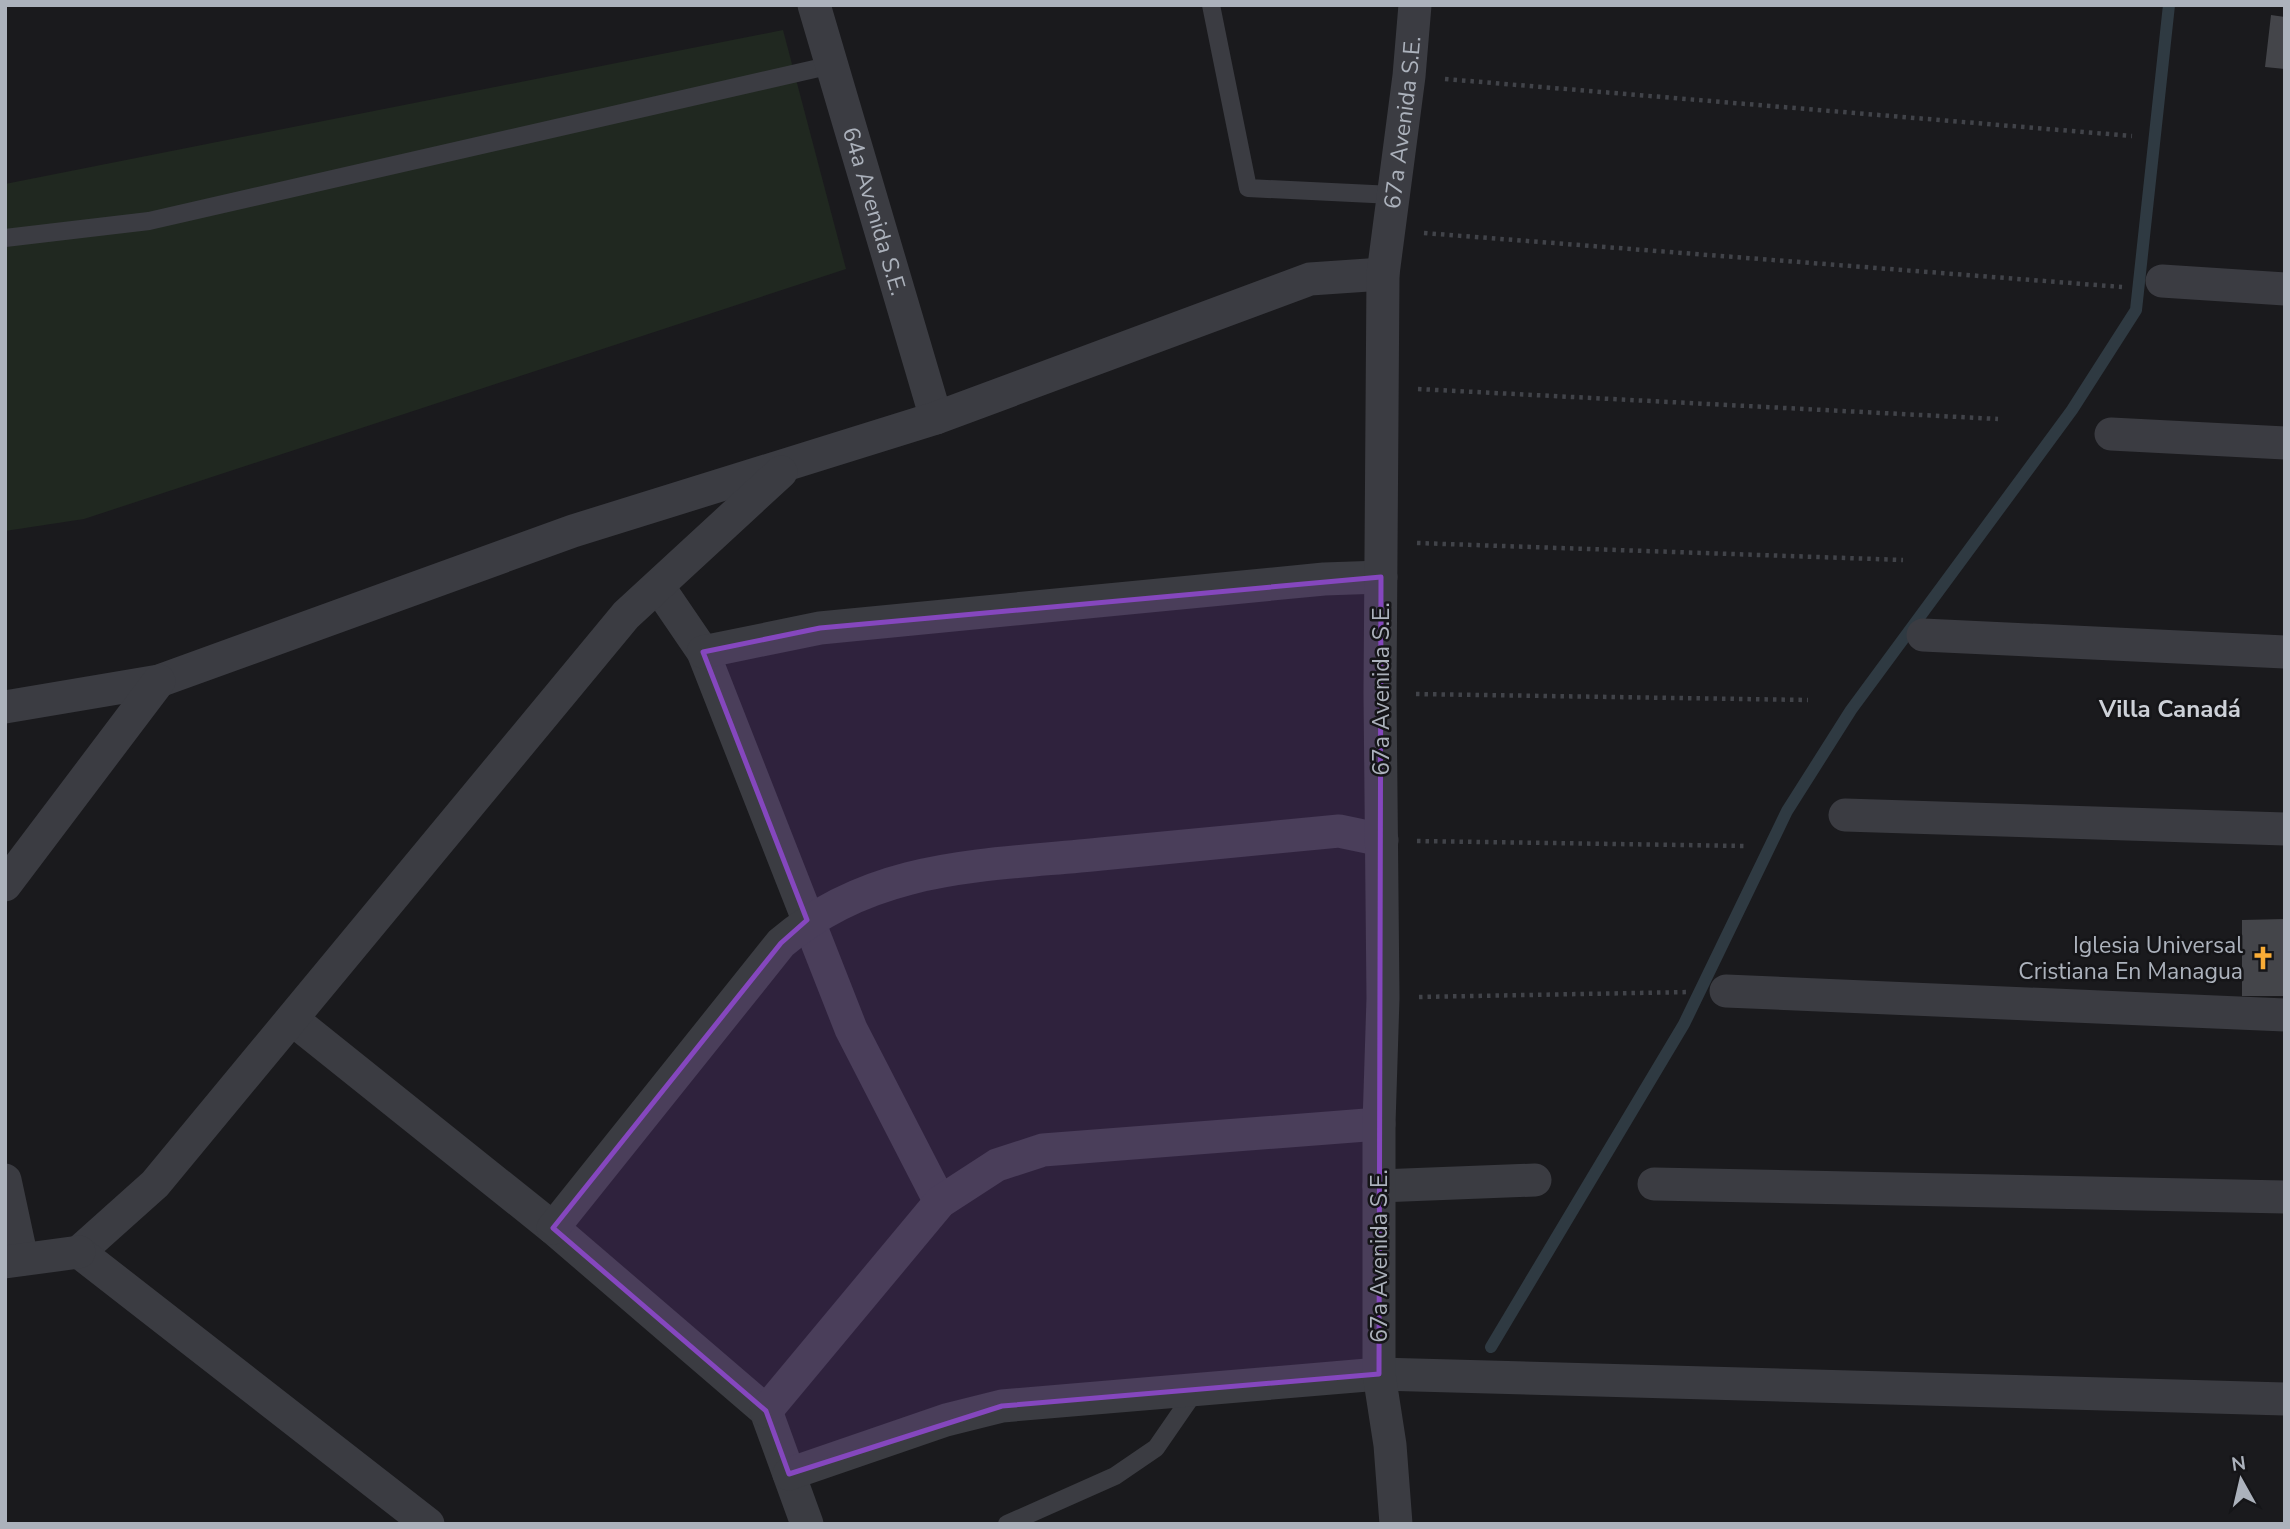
<svg xmlns="http://www.w3.org/2000/svg" width="2290" height="1529" font-family="'Nunito Sans',sans-serif">
  <rect width="100%" height="100%" fill="#1a1a1d"/>
  <path fill="#202820" d="M 783,30 L 846,269 L 84,519 L 5,531 L 5,184 Z"/>
  <g fill="none" stroke-linecap="round" stroke-linejoin="round">
    <path stroke="#2f3a42" stroke-width="12" d="M 1491,1347 L 1684,1024 L 1787,811 L 1851,710 L 2072,410 L 2136,310 L 2169,5"/>
  </g>
  <path fill="#44454a" d="M 2271,15 L 2285,17 L 2285,69 L 2265,67 Z
    M 2285,919 L 2285,996 L 2242,996 L 2242,920 Z"/>
  <g fill="none" stroke-linecap="round" stroke-linejoin="round">
    <path stroke="#414349" stroke-width="4.5" stroke-dasharray="3.5 5" stroke-linecap="butt" d="M 1445,79 L 2132,136
      M 1424,233 L 2122,287
      M 1418,389 L 1998,419
      M 1417,543 L 1903,560
      M 1416,694 L 1808,700
      M 1417,841 L 1747,846
      M 1419,997 L 1690,992"/>
    <path stroke="#3b3c42" stroke-width="18" d="M 1211,5 L 1248,188 L 1393,195
      M 5,238 L 149,221 L 832,65
      M 1007,1524 L 1115,1476 L 1156,1448 L 1196,1390"/>
    <g stroke="#3b3c42" stroke-width="33">
      <path id="s1" d="M 814,5 L 936,418"/>
      <path d="M 2162,281 L 2285,289"/>
      <path d="M 2111,434 L 2285,443"/>
      <path d="M 658,586 L 703,652 L 851,1029 L 940,1202"/>
      <path d="M 1923,635 L 2285,652"/>
      <path d="M 703,652 L 820,628 L 1324,579 L 1381,577"/>
      <path d="M 5,707 L 159,681 L 573,531 L 936,418 L 1310,279 L 1383,274"/>
      <path d="M 1845,815 L 2285,829"/>
      <path d="M 5,885 L 159,681"/>
      <path d="M 1726,991 L 2285,1015"/>
      <path d="M 292,1019 L 553,1228 L 766,1411 L 807,1524"/>
      <path d="M 5,1180 L 22,1259"/>
      <path d="M 1654,1184 L 2285,1197"/>
      <path d="M 1379,1186 L 1535,1180"/>
      <path d="M 553,1228 L 781,943 C 874,863 986,866 1101,854 C 1181,846 1260,838 1339,831 L 1382,840"/>
      <path d="M 79,1252 L 155,1184 L 626,615 L 781,472"/>
      <path d="M 79,1252 L 428,1524"/>
      <path d="M 5,1262 L 79,1252"/>
      <path d="M 766,1411 L 940,1202 L 997,1165 L 1043,1150 L 1379,1124"/>
      <path d="M 789,1474 L 946,1420 L 1002,1406 L 1379,1374 L 2285,1399"/>
      <path id="s2" d="M 1396,1524 L 1390,1445 L 1379,1374 L 1379,1124 L 1383,998 L 1380,693 L 1383,274 L 1409,76 L 1415,5"/>
    </g>
  </g>
  <path fill="#8547be" fill-opacity="0.2" stroke="#8547be" stroke-width="5" stroke-linejoin="round" d="M 1381,577 L 1379,1374 L 1002,1406 L 789,1474 L 766,1411 L 553,1228 L 781,943 L 807,920 L 703,652 L 820,628 Z"/>
  <defs>
    <g id="church-bare" transform="scale(1.89)"><path d="M-1.2-6h2.4v3.5h3.3v2.4h-3.3V6h-2.4V-.1h-3.3v-2.4h3.3Z" fill="#f9ac36" stroke="#151518" stroke-width="2.5" paint-order="stroke"/></g>
  </defs>
  <g fill-rule="evenodd">
    <use href="#church-bare" x="2263" y="958"/>
  </g>
  <g text-anchor="middle" dominant-baseline="central" stroke-width="5" stroke-linejoin="round" paint-order="stroke">
    <g font-size="23" fill="#acb2bc" stroke="#151518">
      <text stroke="none"><textPath href="#s2" startOffset="1404">67a Avenida S.E.</textPath></text>
      <text stroke="none"><textPath href="#s1" startOffset="215">64a Avenida S.E.</textPath></text>
      <text transform="translate(1381 689) rotate(-90)">67a Avenida S.E.</text>
      <text transform="translate(1379 1256) rotate(-90)">67a Avenida S.E.</text>
    </g>
    <g font-size="23" fill="#acb2bc" stroke="#151518" text-anchor="end">
      <text x="2243" y="945">Iglesia Universal<tspan x="2243" dy="26">Cristiana En Managua</tspan></text>
    </g>
    <g font-size="24" font-weight="bold" fill="#cdd1d8" stroke="#151518">
      <text x="2170" y="709">Villa Canadá</text>
    </g>
  </g>
  <rect width="2290" height="1529" fill="none" stroke="#acb2bc" stroke-width="14"/>
  <g transform="translate(2241 1480) rotate(352)" stroke="#151518" stroke-width="5" paint-order="stroke">
  <path d="M0-5L12 26L0 18L-12 26Z" fill="#acb2bc"/>
  <text y="-10" font-size="19" font-weight="bold" text-anchor="middle" fill="#acb2bc">N</text>
  </g>
</svg>
